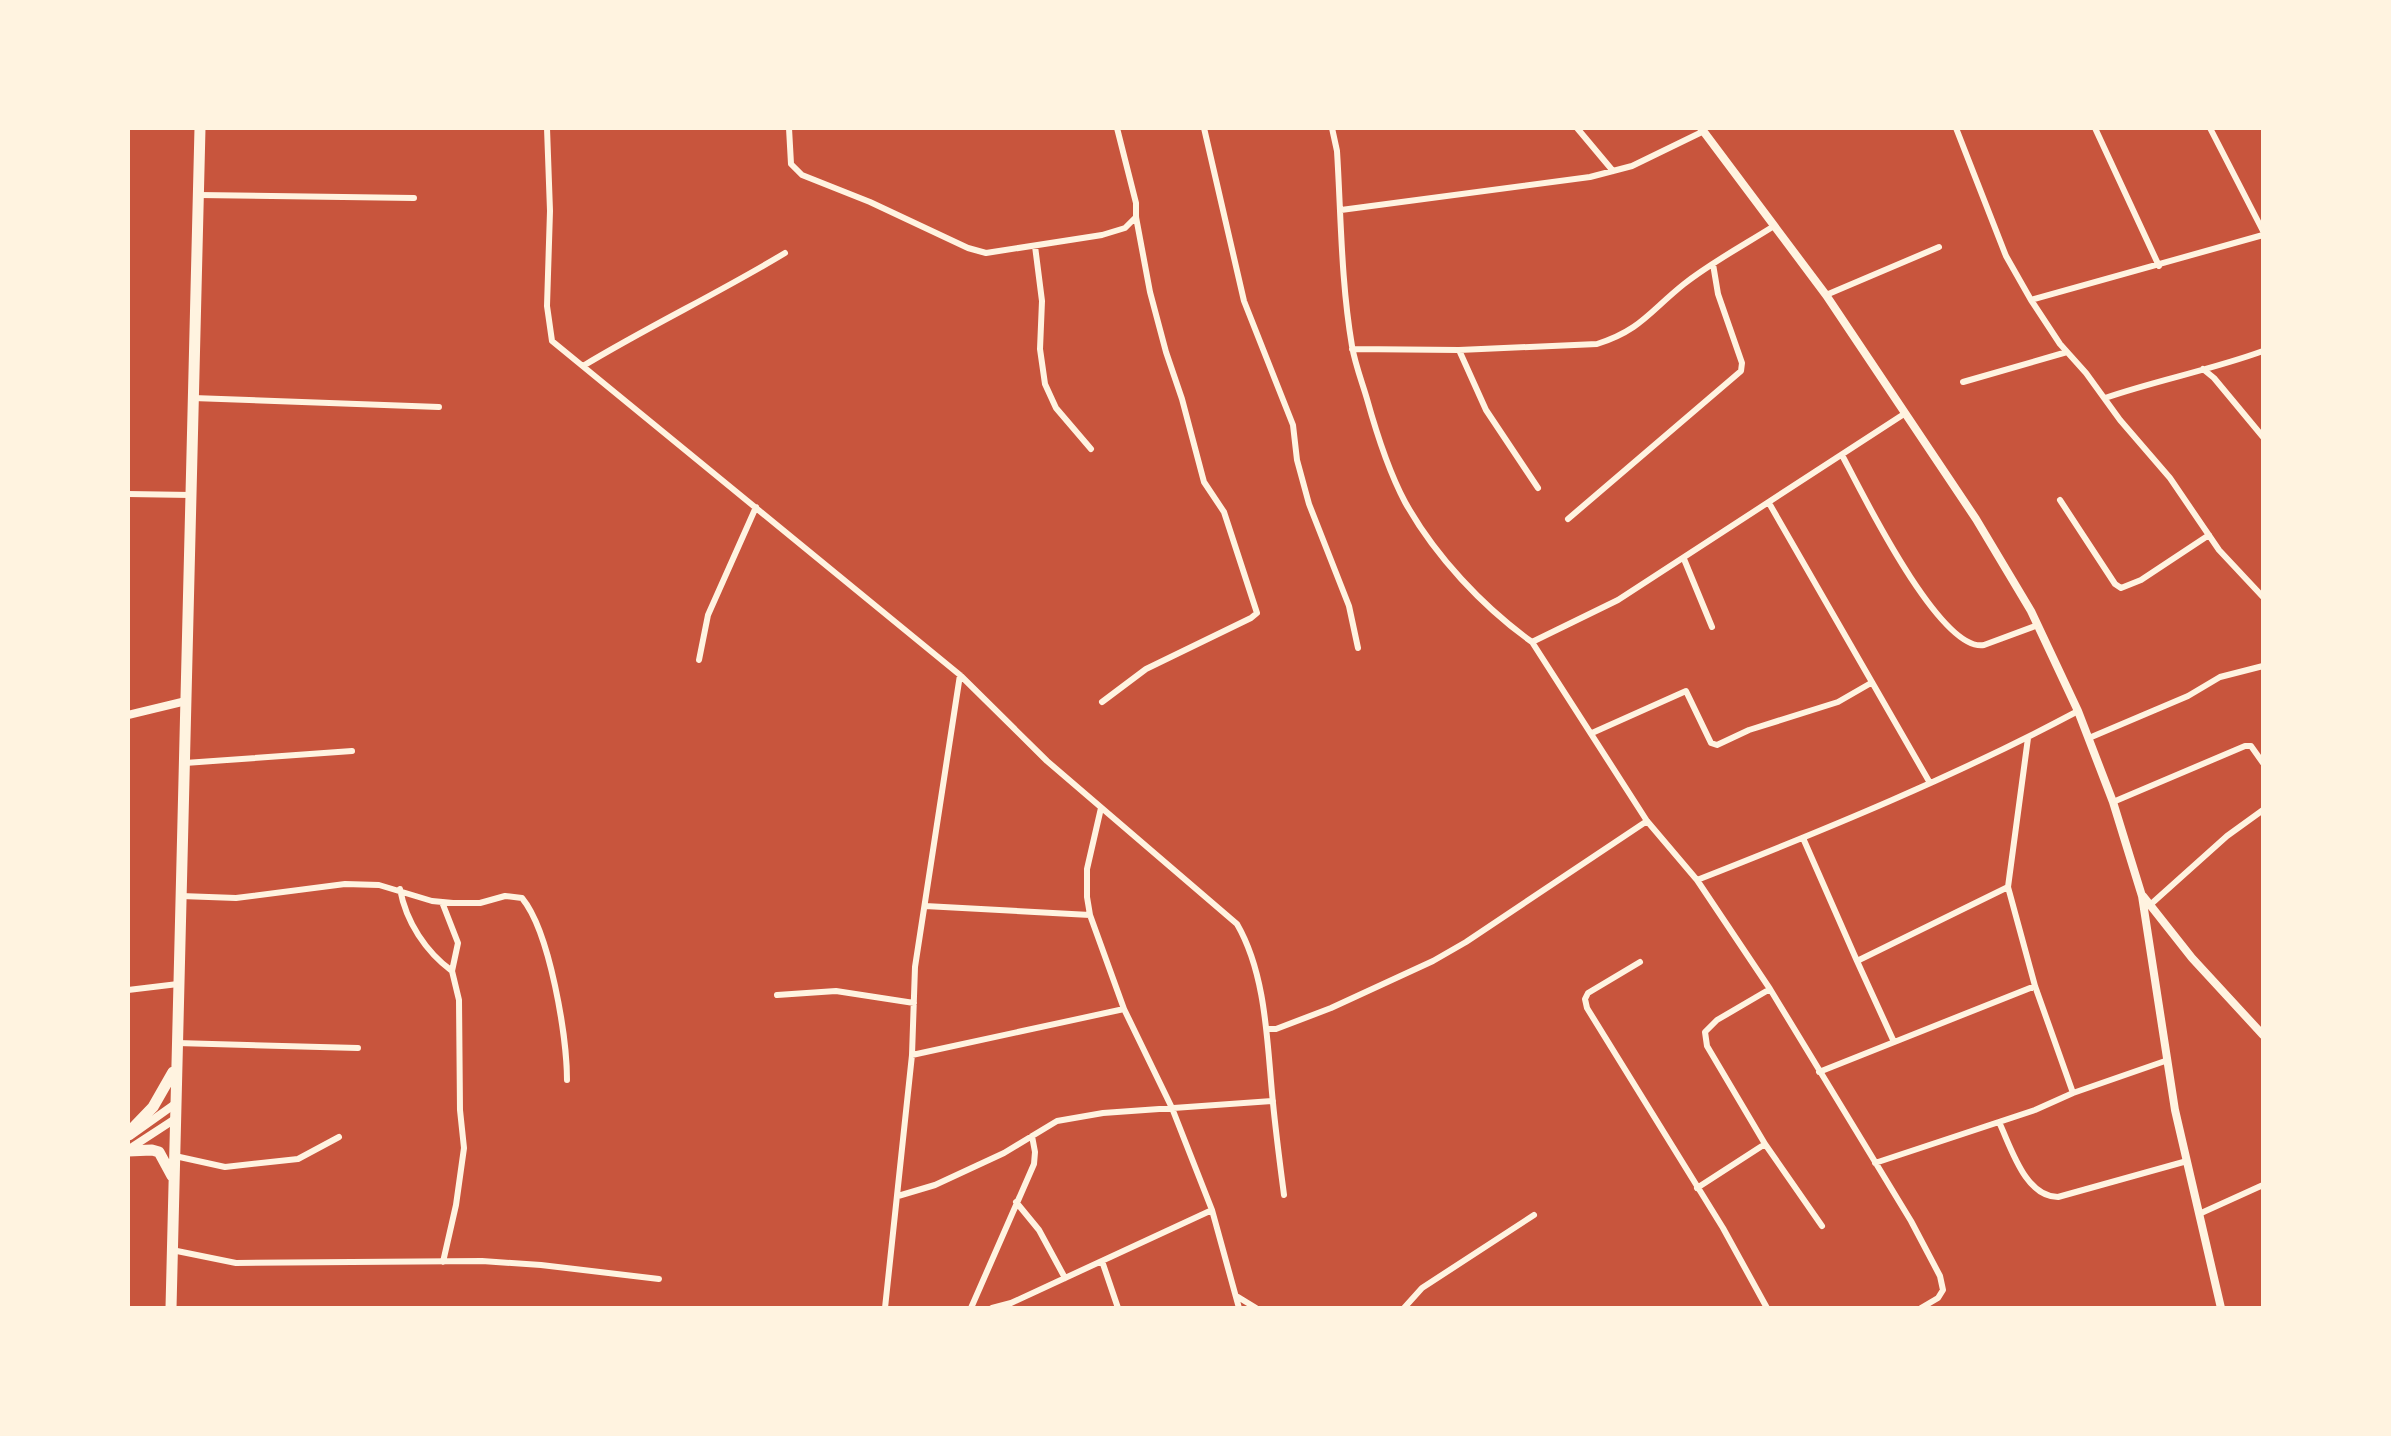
<svg xmlns="http://www.w3.org/2000/svg" width="2391" height="1436" font-family="Raleway,sans-serif">
  <rect width="100%" height="100%" fill="#c8553d"/>
  <g fill="none" stroke-linecap="round" stroke-linejoin="round">
    <path stroke="#fff3e0" stroke-width="6" d="M 547,128 L 550,211 L 547,306 L 552,341 L 960,675 L 1047,761 L 1237,924 C 1267,976 1267,1045 1273,1103 C 1276,1134 1280,1164 1284,1195
      M 789,128 L 791,164 L 802,175 L 870,202 L 968,248 L 986,253 L 1102,235 L 1125,228 L 1136,217
      M 1204,128 L 1244,301 L 1293,425 L 1297,460 L 1309,504 L 1349,606 L 1358,648
      M 1332,128 L 1337,151 C 1341,215 1341,282 1352,346 C 1355,364 1362,382 1367,399 C 1377,435 1388,470 1405,502 C 1435,556 1483,607 1532,642 L 1618,600 L 1904,414
      M 1577,128 L 1613,171
      M 1956,128 L 2006,256 L 2031,300 L 2060,344 L 2086,373 L 2120,420 L 2170,478 L 2219,550 L 2263,597
      M 2095,128 L 2159,266
      M 2210,128 L 2263,231
      M 199,195 L 414,198
      M 1341,210 L 1590,177 L 1632,166 L 1704,131
      M 1035,246 L 1042,301 L 1040,349 L 1045,384 L 1056,408 L 1091,449
      M 1826,295 L 1939,247
      M 2031,300 L 2263,235
      M 1352,349 L 1459,350 L 1486,410 L 1538,488
      M 1459,350 L 1597,344 C 1641,330 1650,311 1684,284 C 1712,262 1744,245 1774,226
      M 583,366 C 649,326 719,293 785,253
      M 2203,369 L 2214,378 L 2263,437
      M 1963,382 L 2067,352
      M 193,398 L 439,407
      M 2105,398 C 2157,380 2211,370 2263,351
      M 1842,455 C 1861,491 1940,653 1984,645 L 2038,625
      M 128,494 L 191,495
      M 2060,500 L 2115,584 L 2121,588 L 2141,580 L 2209,535
      M 1769,503 L 1930,783
      M 1568,519 L 1741,371 L 1742,363 L 1718,294 L 1713,264
      M 1684,559 L 1712,627
      M 1532,642 L 1647,821 L 1697,880 L 1770,989 L 1911,1221 L 1940,1276 L 1943,1290 L 1938,1298 L 1921,1308
      M 699,660 L 708,615 L 756,507
      M 1102,702 L 1146,669 L 1251,618 L 1257,613 L 1224,512 L 1204,482 L 1182,399 L 1166,352 L 1150,292 L 1136,217 L 1136,203 L 1117,128
      M 1592,733 L 1686,691 L 1711,743 L 1717,745 L 1749,730 L 1838,702 L 1871,683
      M 2089,738 L 2188,696 L 2220,677 L 2263,666
      M 185,763 L 352,751
      M 2113,802 L 2245,746 L 2251,746 L 2263,763
      M 1101,808 L 1087,869 L 1087,897 L 1090,915 L 1124,1009 L 1172,1108 L 1212,1210 L 1239,1308
      M 1803,838 L 1857,961 L 2008,887
      M 1697,880 C 1827,829 1956,776 2078,711
      M 400,889 C 406,922 426,952 452,971
      M 181,896 L 236,898 L 345,884 L 379,885 L 432,901 L 453,903 L 480,903 L 505,896 L 522,898 C 550,932 567,1037 567,1080
      M 442,902 L 458,943 L 452,971 L 459,1000 L 460,1110 L 464,1148 L 456,1205 L 443,1262
      M 2150,905 L 2227,836 L 2263,810
      M 925,906 L 1090,915
      M 1857,961 L 1894,1042
      M 1640,962 L 1588,993 L 1585,999 L 1587,1008 L 1723,1228 L 1767,1308
      M 128,990 L 178,984
      M 777,995 L 836,991 L 914,1003
      M 1268,1029 L 1276,1029 L 1331,1008 L 1433,961 L 1466,942 L 1647,821
      M 177,1043 L 358,1048
      M 912,1055 L 1124,1009
      M 1819,1072 L 2035,986
      M 2073,1093 L 2168,1060
      M 1999,1122 C 2011,1147 2025,1197 2058,1197 L 2187,1161
      M 1765,1144 L 1822,1226
      M 175,1156 L 225,1167 L 298,1159 L 339,1137
      M 1875,1163 L 2035,1110 L 2073,1093 L 2035,986 L 2008,887 L 2028,738
      M 1697,1188 L 1765,1144 L 1707,1046 L 1705,1032 L 1717,1020 L 1770,989
      M 898,1196 L 935,1185 L 1004,1153 L 1057,1121 L 1103,1113 L 1273,1101
      M 1016,1202 L 1039,1230 L 1065,1278
      M 2199,1214 L 2263,1185
      M 172,1250 L 236,1263 L 482,1261 L 541,1265 L 659,1279
      M 1102,1261 L 1118,1308
      M 1238,1297 L 1256,1308
      M 885,1308 L 912,1055 L 915,967 L 960,675
      M 971,1308 L 1034,1164 L 1035,1152 L 1032,1136
      M 992,1308 L 1011,1303 L 1212,1210
      M 1404,1308 L 1422,1288 L 1534,1215"/>
    <path stroke="#fff3e0" stroke-width="8" d="M 1701,128 L 1826,295 L 1976,519 L 2031,611 L 2078,711 L 2113,802 L 2142,896 L 2175,1110 L 2221,1308
      M 128,715 L 186,701
      M 2143,896 L 2192,958 L 2263,1035
      M 130,1136 L 175,1104
      M 129,1149 L 175,1119"/>
    <path stroke="#fff3e0" stroke-width="11" d="M 128,1133 L 153,1107 L 173,1072
      M 128,1151 L 152,1150 L 159,1152 L 172,1176
      M 171,1308 L 200,128"/>
  </g>
  <rect width="2391" height="1436" fill="none" stroke="#fff3e0" stroke-width="260"/>
</svg>
